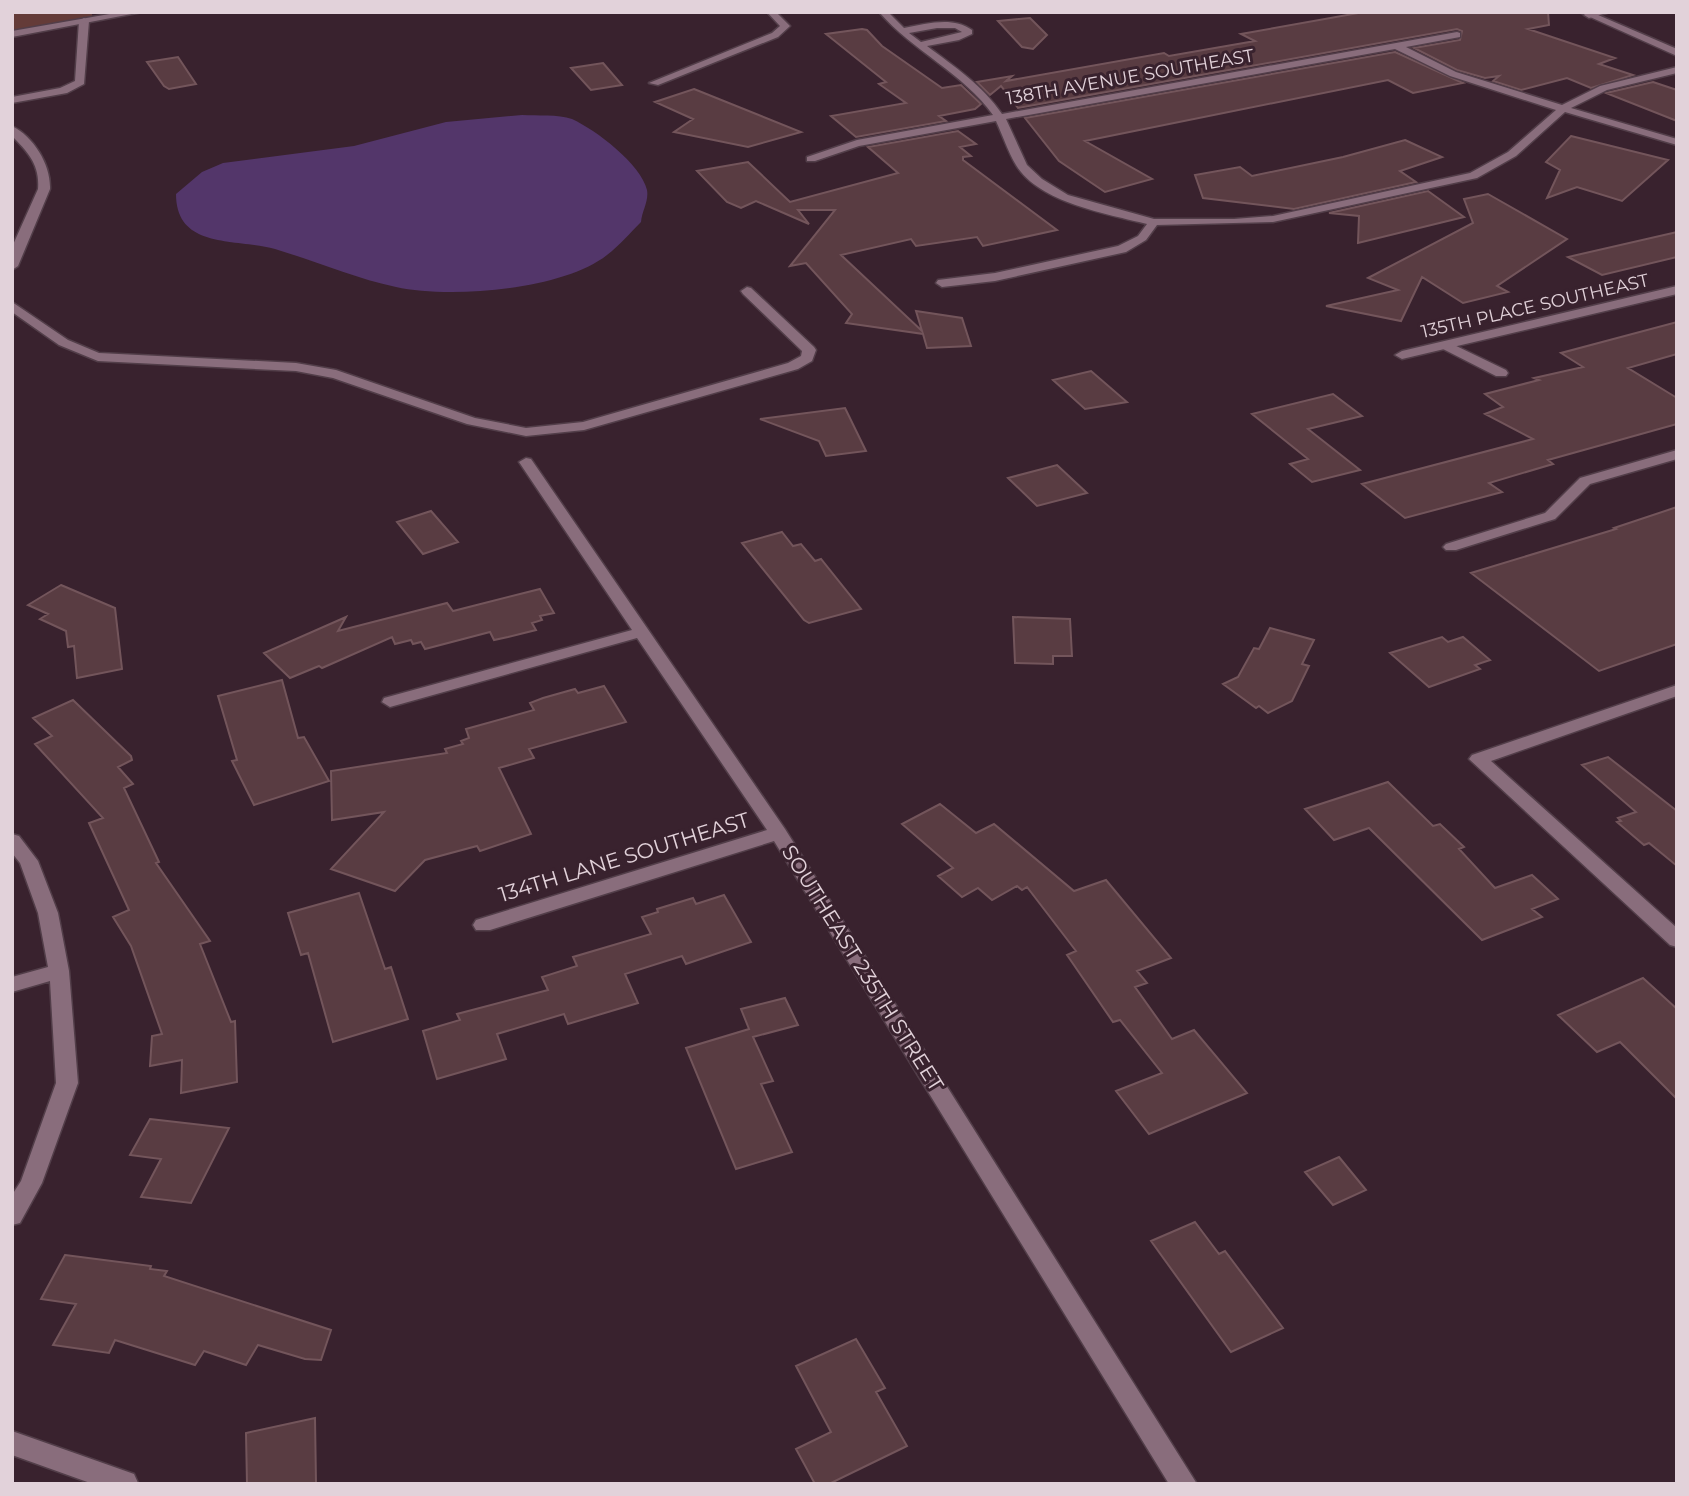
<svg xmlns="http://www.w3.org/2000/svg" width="1689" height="1496" font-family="Montserrat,sans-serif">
  <rect width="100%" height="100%" fill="#39222e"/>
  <path fill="#643b38" d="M 12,12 L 91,12 L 93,17 L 12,33 Z"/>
  <path fill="#53366a" d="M 522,115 C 537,116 558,114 572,119 C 596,130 641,164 647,190 C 649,201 642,211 641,222 C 630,233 619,246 607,255 C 563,290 450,299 396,287 C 354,278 315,261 275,249 C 237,238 176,250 176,194 L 202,172 L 223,163 L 354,146 L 446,122 Z"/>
  <path fill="#593c42" stroke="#73555b" stroke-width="2" d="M 1364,12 L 1548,12 L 1549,25 L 1528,29 L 1615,58 L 1599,64 L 1633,75 L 1591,88 L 1567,78 L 1521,90 L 1493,81 L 1499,76 L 1485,78 L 1457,70 L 1414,48 L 1460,40 L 1462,31 L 1457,29 L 1018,108 L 1001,86 L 990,95 L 977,82 L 1012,76 L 1006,81 L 1164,53 L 1169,56 L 1255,41 L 1241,34 Z
    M 1030,18 L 1047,35 L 1033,49 L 1022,47 L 998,21 Z
    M 862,29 L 867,30 L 882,46 L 942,88 L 961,85 L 981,104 L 975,109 L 939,116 L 946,121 L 856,137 L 831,116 L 906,103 L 879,84 L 886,82 L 826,34 Z
    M 1395,52 L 1463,83 L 1413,93 L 1388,80 L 1085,141 L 1152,179 L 1105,192 L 1059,161 L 1025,118 Z
    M 178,57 L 196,84 L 169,89 L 164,86 L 147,62 Z
    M 603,63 L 622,85 L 591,90 L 571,68 Z
    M 1653,82 L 1677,90 L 1677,121 L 1606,93 Z
    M 694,89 L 801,132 L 748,147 L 674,132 L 693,119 L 655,102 Z
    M 958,131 L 976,144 L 960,147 L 971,156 L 963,157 L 963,160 L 1057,230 L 983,246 L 977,237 L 916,246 L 911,239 L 841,255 L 922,331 L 916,311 L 962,318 L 971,346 L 927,348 L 923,334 L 846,323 L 852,314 L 806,263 L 790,266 L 835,210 L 798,210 L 809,224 L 756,201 L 741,208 L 727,202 L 697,171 L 748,162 L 790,202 L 898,173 L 868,147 Z
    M 1571,136 L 1668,160 L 1622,201 L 1577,187 L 1547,198 L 1560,170 L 1546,162 Z
    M 1405,140 L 1442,157 L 1400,171 L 1416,182 L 1294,209 L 1203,198 L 1195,175 L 1240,167 L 1252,176 L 1343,157 Z
    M 1428,191 L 1464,217 L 1358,243 L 1359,216 L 1329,213 Z
    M 1488,194 L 1567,239 L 1497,286 L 1508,292 L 1463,303 L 1422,277 L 1401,321 L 1326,306 L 1398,290 L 1368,278 L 1473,223 L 1464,199 Z
    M 1677,232 L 1677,257 L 1602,275 L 1568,257 Z
    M 1677,322 L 1677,354 L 1628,368 L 1677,398 L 1677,424 L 1548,460 L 1553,464 L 1489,483 L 1502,492 L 1405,518 L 1362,484 L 1533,439 L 1485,414 L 1503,407 L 1485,394 L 1539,380 L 1534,378 L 1583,367 L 1561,353 Z
    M 1091,371 L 1127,402 L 1085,409 L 1053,380 Z
    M 1333,394 L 1362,416 L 1308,429 L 1360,470 L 1312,482 L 1290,464 L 1308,459 L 1252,414 Z
    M 845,408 L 866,451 L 826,456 L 819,441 L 760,419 Z
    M 1057,465 L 1087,493 L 1037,506 L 1008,478 Z
    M 1677,507 L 1677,644 L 1599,671 L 1471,573 L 1616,529 L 1614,528 Z
    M 431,511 L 458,542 L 423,554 L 397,522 Z
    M 782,532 L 793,546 L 801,544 L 815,561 L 821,559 L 861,609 L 809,623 L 804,620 L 742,543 Z
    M 61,585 L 115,608 L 122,669 L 77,678 L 74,646 L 68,647 L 66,631 L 40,619 L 48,614 L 28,605 Z
    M 540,589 L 554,613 L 540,616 L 542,620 L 532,623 L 536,630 L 508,637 L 494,640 L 490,632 L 425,649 L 421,642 L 413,644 L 411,640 L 395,644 L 392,637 L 322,668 L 319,666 L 290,678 L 264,653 L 346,617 L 338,631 L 447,603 L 453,611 Z
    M 1013,617 L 1070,619 L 1072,656 L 1053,656 L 1053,664 L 1015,663 Z
    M 1270,628 L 1314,640 L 1302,664 L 1309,666 L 1292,701 L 1268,713 L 1259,706 L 1256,708 L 1223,684 L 1238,677 L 1254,648 L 1259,649 Z
    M 1442,637 L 1448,642 L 1463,637 L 1490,660 L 1475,665 L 1480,669 L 1429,687 L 1390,653 Z
    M 282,680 L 298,738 L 304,737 L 329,781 L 254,805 L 232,761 L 237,760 L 218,696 Z
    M 604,686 L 626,722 L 529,749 L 534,758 L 499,768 L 531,834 L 480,851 L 477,846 L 425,860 L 395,891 L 331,869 L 384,812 L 332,820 L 331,771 L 447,753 L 445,749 L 463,744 L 461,741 L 469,738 L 466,729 L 534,710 L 530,703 L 543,698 L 575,689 L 578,693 Z
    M 73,700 L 131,756 L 132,760 L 118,767 L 133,784 L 124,788 L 159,862 L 156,863 L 210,941 L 200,944 L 231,1022 L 235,1021 L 237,1082 L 181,1093 L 182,1060 L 150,1066 L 152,1036 L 162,1034 L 131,946 L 113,917 L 129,910 L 89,823 L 103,818 L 35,744 L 52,736 L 33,718 Z
    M 1608,757 L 1677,811 L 1677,866 L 1649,843 L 1644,845 L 1617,822 L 1621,821 L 1618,818 L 1636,812 L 1582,765 Z
    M 1388,782 L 1433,826 L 1440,824 L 1464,847 L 1459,849 L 1495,888 L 1532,875 L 1558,899 L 1532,909 L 1542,917 L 1482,940 L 1369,828 L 1334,840 L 1305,809 Z
    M 940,804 L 976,833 L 994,824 L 1074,891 L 1106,880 L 1171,958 L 1137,971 L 1147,983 L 1135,987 L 1172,1039 L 1194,1030 L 1247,1093 L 1149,1134 L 1116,1091 L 1162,1073 L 1120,1020 L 1113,1022 L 1067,955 L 1076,951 L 1027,887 L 1022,890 L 1017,886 L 992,900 L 978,888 L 962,897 L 938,876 L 953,868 L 902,824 Z
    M 359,893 L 385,969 L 391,967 L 408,1019 L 333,1042 L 308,953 L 301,955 L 288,913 Z
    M 724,895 L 751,942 L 686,964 L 682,956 L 625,974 L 638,1003 L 568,1024 L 564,1014 L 497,1034 L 506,1059 L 437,1079 L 423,1031 L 460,1020 L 457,1014 L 548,990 L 542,977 L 577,966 L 573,957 L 651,934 L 642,917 L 658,912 L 657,909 L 693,898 L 696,904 Z
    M 1643,978 L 1677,1009 L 1677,1099 L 1620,1042 L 1597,1052 L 1558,1015 Z
    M 785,998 L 798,1025 L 753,1037 L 773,1081 L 761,1084 L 792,1152 L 736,1169 L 686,1048 L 749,1029 L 741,1009 Z
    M 150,1119 L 229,1128 L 191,1203 L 141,1197 L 161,1159 L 130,1155 Z
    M 1339,1157 L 1366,1190 L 1333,1205 L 1305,1172 Z
    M 1195,1222 L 1219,1254 L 1225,1251 L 1283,1328 L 1231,1352 L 1151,1241 Z
    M 65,1255 L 151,1266 L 150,1269 L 167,1271 L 164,1276 L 331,1330 L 321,1360 L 305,1359 L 258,1345 L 246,1365 L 204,1351 L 195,1365 L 115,1340 L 109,1353 L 53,1345 L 76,1304 L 41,1299 Z
    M 856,1339 L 885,1388 L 876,1392 L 907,1446 L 829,1484 L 815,1484 L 796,1449 L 831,1432 L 796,1366 Z
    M 315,1418 L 316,1484 L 247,1484 L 246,1433 Z"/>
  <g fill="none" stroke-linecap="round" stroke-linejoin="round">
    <g stroke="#523e49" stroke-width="3">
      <path id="lane" d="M 767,12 L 776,12 L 790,26 L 778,37 L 658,85 L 649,83 L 772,33 L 780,26 Z
        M 84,18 L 89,21 L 84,84 L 67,93 L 12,103 L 12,97 L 60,88 L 75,81 L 79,21 Z
        M 12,126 C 34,137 51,165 50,189 L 18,266 L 12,270 L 12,247 L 38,189 C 40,165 28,152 12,136 Z
        M 747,287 L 751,288 L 814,347 L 816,350 L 812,361 L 798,369 L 584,430 L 526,436 L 467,424 L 333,378 L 296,371 L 98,361 L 59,345 L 12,312 L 12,302 L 68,340 L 99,353 L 296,363 L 336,370 L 475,418 L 526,428 L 583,422 L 788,363 L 801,356 L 802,351 L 743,294 L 741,291 Z
        M 1448,342 L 1506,370 L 1508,373 L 1506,376 L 1496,376 L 1443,349 L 1443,343 Z"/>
    </g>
    <g stroke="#523e49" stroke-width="3">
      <path id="street" d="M 121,12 L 142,12 L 12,37 L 12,31 Z
        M 879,12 L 888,12 L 904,28 C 927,24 952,16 972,30 L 972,34 L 959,40 L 927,46 C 955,67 982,85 1002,114 L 1457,32 L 1460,33 L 1460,37 L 1406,47 L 1456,72 L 1562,105 L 1600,86 L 1677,67 L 1677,73 L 1607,90 L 1571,108 L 1677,139 L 1677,145 L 1565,112 L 1516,156 L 1477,178 L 1273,222 L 1157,225 L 1146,240 L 1126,252 L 995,281 L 942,287 L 936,283 L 938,280 L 995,273 L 1118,246 L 1138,236 L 1147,224 C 1108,214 1039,203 1016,165 C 1008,152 1003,136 996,121 L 859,146 L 815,161 L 807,161 L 807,157 L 857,140 L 993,115 C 963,73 913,51 879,12 ZM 937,28 L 955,28 L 962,32 L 921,42 L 909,33 ZM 1395,49 L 1450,76 L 1556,110 L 1508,152 L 1470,173 L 1273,216 L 1234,219 L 1154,219 L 1068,195 L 1042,179 L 1027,165 L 1006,119 Z
        M 1610,12 L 1589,18 L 1584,15 L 1589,12 Z
        M 1677,286 L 1677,294 L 1402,359 L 1395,355 L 1402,351 Z
        M 1677,450 L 1677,459 L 1590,484 L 1555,519 L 1456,550 L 1446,550 L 1443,547 L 1446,544 L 1545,513 L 1580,478 Z
        M 526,458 L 531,459 L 785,829 L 1197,1484 L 1169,1484 L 774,841 L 490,930 L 476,930 L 473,925 L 476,920 L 767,830 L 637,638 L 390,707 L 382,702 L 384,698 L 632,630 L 519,462 Z
        M 1677,685 L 1677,696 L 1491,761 L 1677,928 L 1677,947 L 1670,945 L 1469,759 L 1472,755 Z
        M 12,834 L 19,836 L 38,861 L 58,913 L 69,971 L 78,1083 L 42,1183 L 20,1223 L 12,1225 L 12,1195 L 21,1181 L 56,1083 L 50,981 L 12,992 L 12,977 L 48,967 L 38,913 L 20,863 L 12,853 Z
        M 12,1431 L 134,1474 L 138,1483 L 93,1484 L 12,1455 Z"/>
    </g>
    <g stroke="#523e49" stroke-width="3">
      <path id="secondary" d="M 1579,12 L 1591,12 L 1677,49 L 1677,56 Z"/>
    </g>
    <use href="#lane" fill="#896d7c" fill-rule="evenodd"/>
    <use href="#street" fill="#896d7c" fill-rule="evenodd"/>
    <use href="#secondary" fill="#896d7c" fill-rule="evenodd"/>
  </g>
  <g text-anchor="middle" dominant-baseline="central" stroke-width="6" stroke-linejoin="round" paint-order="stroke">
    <g font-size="18" fill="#e2d2da" stroke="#39222e">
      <text transform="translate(1130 77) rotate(-10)">138TH AVENUE SOUTHEAST</text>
      <text transform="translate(1535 306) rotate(-13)">135TH PLACE SOUTHEAST</text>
    </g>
    <g font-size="21" fill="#e2d2da" stroke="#39222e">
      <text transform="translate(624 857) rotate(-17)">134TH LANE SOUTHEAST</text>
      <text transform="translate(863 968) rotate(58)">SOUTHEAST 235TH STREET</text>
    </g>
  </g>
  <rect width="1689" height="1496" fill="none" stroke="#e2d2da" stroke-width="28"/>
</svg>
